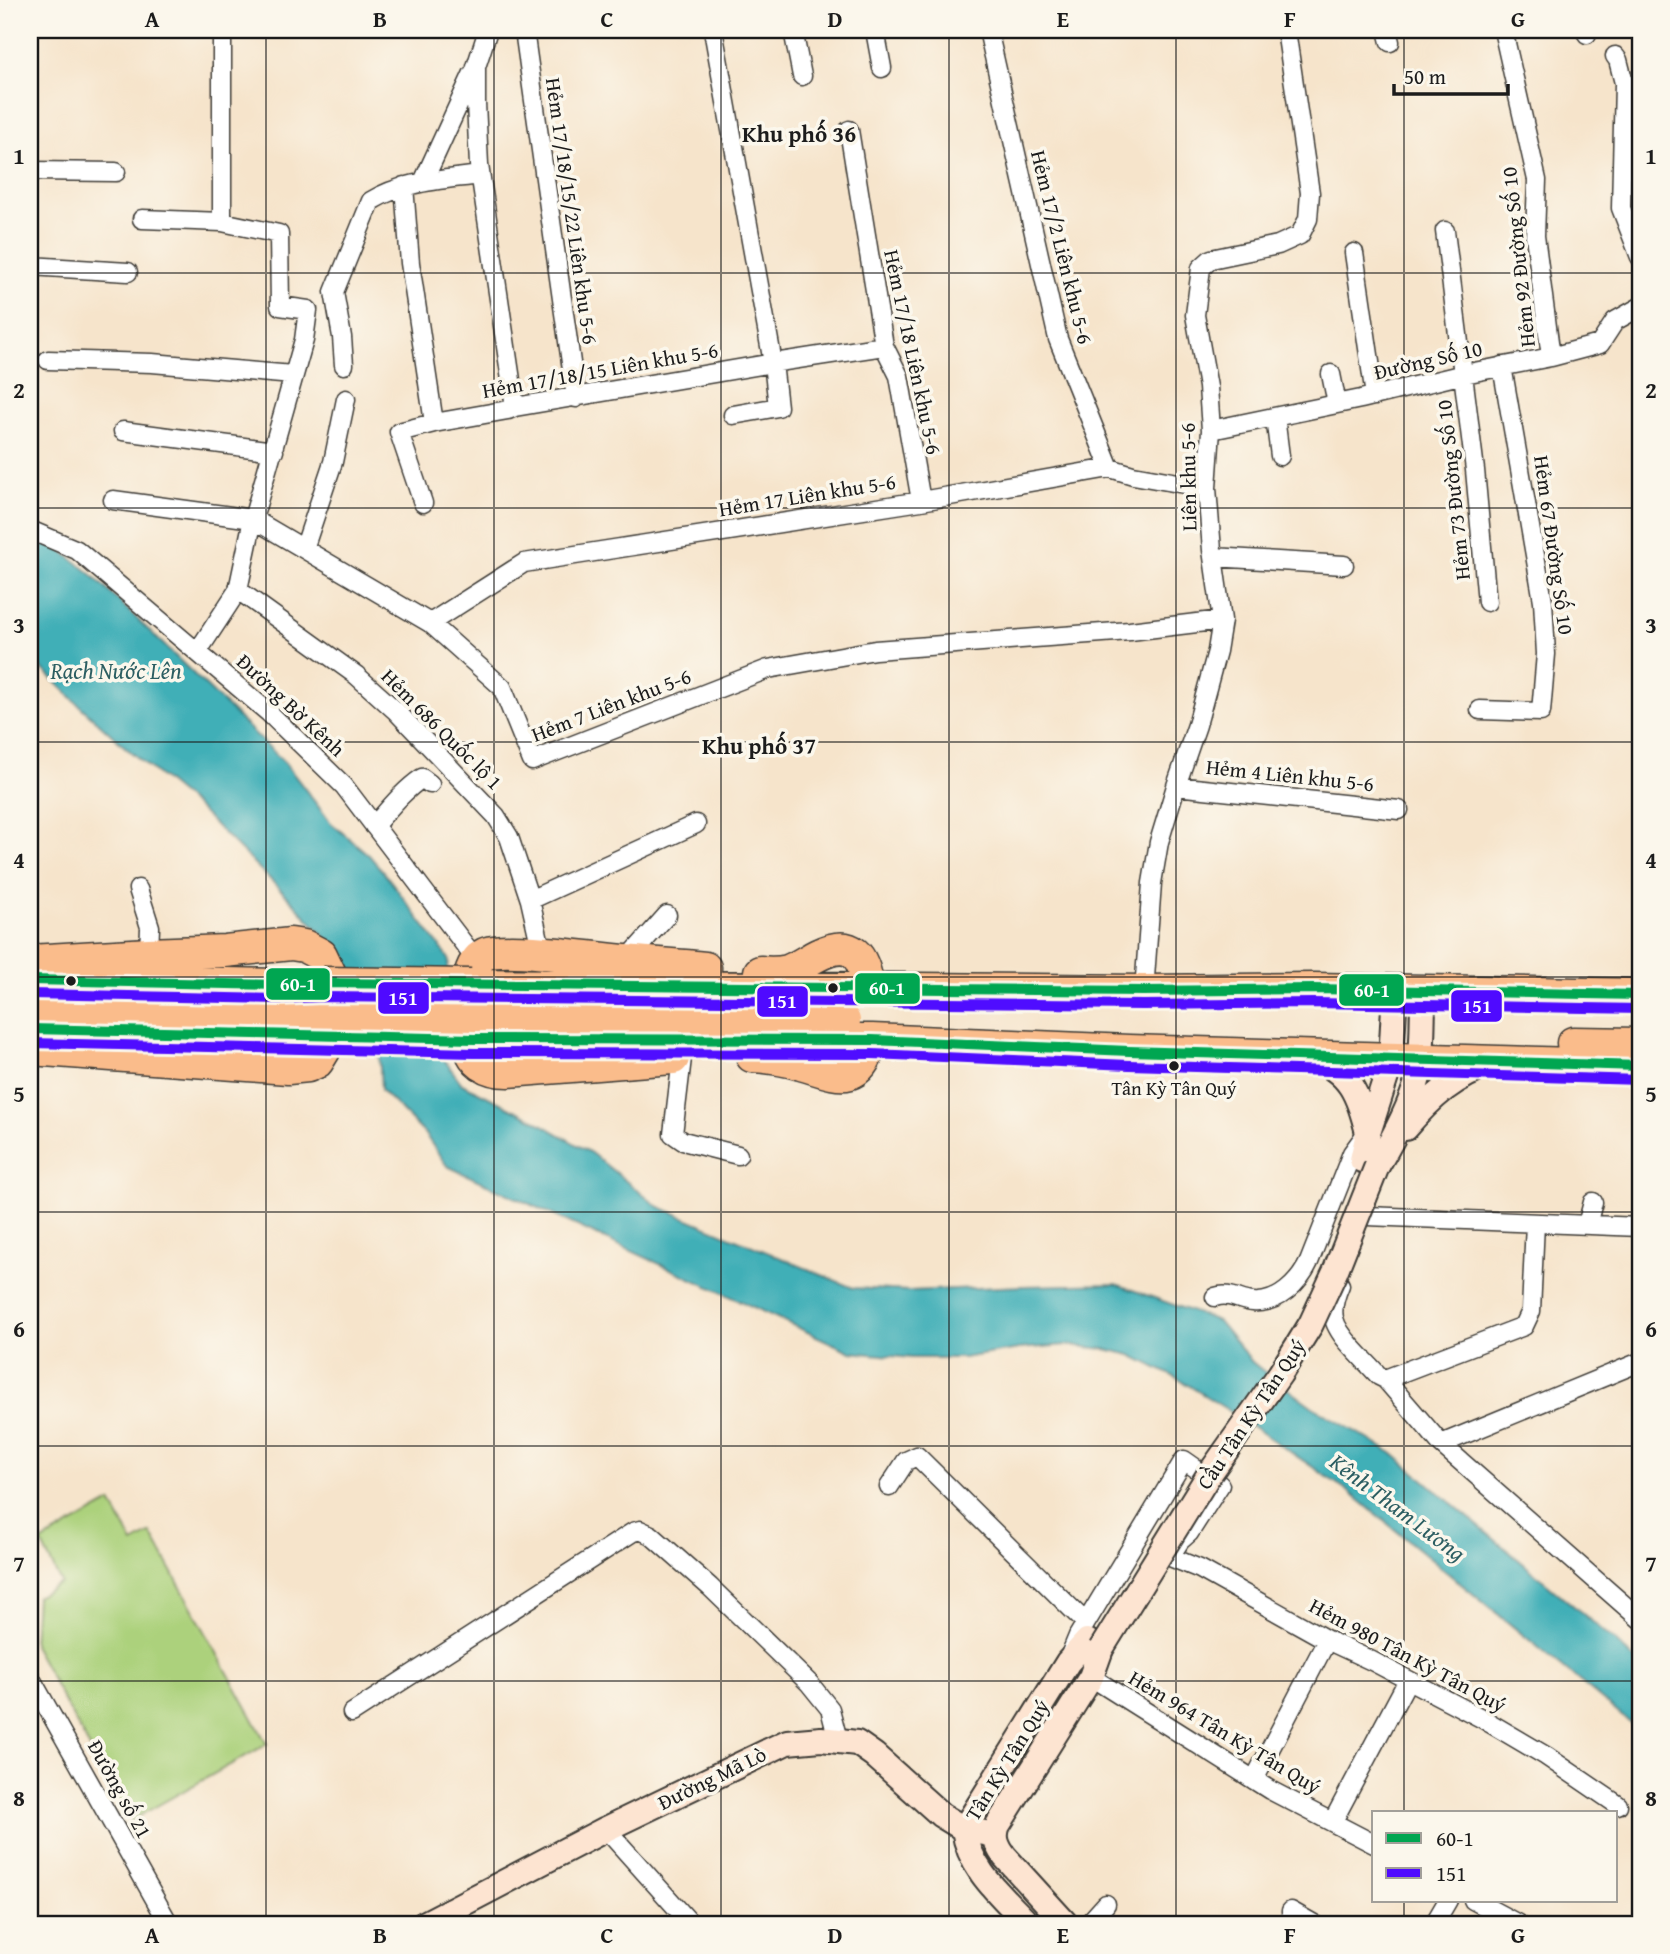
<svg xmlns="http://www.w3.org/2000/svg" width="1670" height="1954" font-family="'Gentium Book Plus',serif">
  <rect width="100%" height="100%" fill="#fbf7ec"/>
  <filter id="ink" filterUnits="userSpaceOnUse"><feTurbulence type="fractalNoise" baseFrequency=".0143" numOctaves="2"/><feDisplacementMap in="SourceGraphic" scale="14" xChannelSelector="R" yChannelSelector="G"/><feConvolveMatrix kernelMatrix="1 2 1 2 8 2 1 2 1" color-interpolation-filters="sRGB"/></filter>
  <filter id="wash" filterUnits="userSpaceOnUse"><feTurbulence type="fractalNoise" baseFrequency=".00686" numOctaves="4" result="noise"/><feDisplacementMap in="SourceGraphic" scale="28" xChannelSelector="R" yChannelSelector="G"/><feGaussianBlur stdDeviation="1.57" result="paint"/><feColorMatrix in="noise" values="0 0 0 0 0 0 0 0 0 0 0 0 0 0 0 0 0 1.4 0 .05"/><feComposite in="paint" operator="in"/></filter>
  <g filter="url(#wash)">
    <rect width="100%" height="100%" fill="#f6e4cb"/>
    <path fill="#acd17b" stroke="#64764c" stroke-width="2" d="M 111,1502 L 133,1543 L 151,1533 L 267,1744 L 130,1821 L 33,1645 L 36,1597 L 61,1583 L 41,1542 Z"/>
    <path fill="#3fafb7" stroke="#2e666a" stroke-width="2" d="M 30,535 L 58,548 L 90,573 L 285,763 L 331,823 L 369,855 L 390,880 L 449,959 L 439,1036 L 443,1058 L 462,1084 L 531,1118 L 591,1153 L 657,1206 L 853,1288 L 909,1291 L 1023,1286 L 1116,1284 L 1218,1321 L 1252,1362 L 1262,1370 L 1313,1407 L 1392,1453 L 1614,1640 L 1640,1665 L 1640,1731 L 1348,1491 L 1236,1415 L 1175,1377 L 1131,1355 L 1105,1349 L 1066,1345 L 1019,1349 L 963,1358 L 912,1358 L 851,1352 L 447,1166 L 424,1133 L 381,1090 L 379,1047 L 340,954 L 294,903 L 198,808 L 125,747 L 81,707 L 47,673 L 30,659 Z"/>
  </g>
  <g filter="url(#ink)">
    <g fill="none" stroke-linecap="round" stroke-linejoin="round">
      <g stroke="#3d3a36" stroke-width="21">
        <path id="street" d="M 222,30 L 222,222
          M 488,30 L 476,67 L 476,103 L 479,165 L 515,407
          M 524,30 L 576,398
          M 713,30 L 773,363 L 778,407 L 733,415
          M 793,30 L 802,76
          M 875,30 L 882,68
          M 988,30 L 1058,339 L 1110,468
          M 1387,30 L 1390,42
          M 1503,30 L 1537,180 L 1535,236 L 1551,357
          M 1585,30 L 1587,34
          M 1615,56 L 1618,60 L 1624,83 L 1621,208 L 1640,257
          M 849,130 L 884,346 L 899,376 L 921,501
          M 30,171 L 116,172
          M 423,182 L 473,73
          M 404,186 L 410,263 L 434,423
          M 142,219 L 222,222 L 279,234 L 280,306 L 308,310
          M 1445,231 L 1475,470 L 1487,602
          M 1354,253 L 1375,396
          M 30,266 L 128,272
          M 48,360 L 152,363 L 293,375
          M 344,365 L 342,337 L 334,292 L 371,201 C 404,181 443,180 480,175
          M 1331,374 L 1337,404
          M 1275,417 L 1280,456
          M 1211,430 L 1361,399 L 1464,374 L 1551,357 L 1600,344 L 1615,321 L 1640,307
          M 123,431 L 274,451
          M 113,500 L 253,519 L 430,623 L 502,687 L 532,761 L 768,669 L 875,650 L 1130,631 L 1222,620
          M 423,503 L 399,432 L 434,423 L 508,410 L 515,407 L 773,363 L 884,346
          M 30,530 L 77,550 L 269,713 L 344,786 L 477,961
          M 304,549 L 333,462 L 346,399
          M 1213,557 L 1344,565
          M 238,590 L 356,675 L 396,711 L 496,816 L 509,837 L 530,900 L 542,953
          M 430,623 L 524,563 L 921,501 L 1110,468 L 1133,475 L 1207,488
          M 198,651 L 238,590 L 253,519 L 304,340 L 308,310
          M 1480,710 L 1541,712 L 1546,654 L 1543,601 L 1502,366
          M 1176,786 L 1399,810
          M 374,826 C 389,809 403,791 422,778 L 430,784
          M 138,889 L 150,927 L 149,954
          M 530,900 L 696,824
          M 626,961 L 667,915
          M 1144,991 L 1152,883 L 1159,842 L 1176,786 L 1197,725 L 1217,651 L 1222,620 L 1212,550 L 1207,488 L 1211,430 L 1208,387 L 1195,315 L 1201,268 L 1211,259 L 1278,245 L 1300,235 L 1308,219 L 1310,193 L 1286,30
          M 682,1058 L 673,1134 L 683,1141 L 738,1155
          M 1367,1216 L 1640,1227
          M 1587,1225 L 1593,1202
          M 1340,1285 C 1328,1313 1332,1325 1352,1347 C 1361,1357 1370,1366 1379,1376 L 1385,1379 L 1441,1444 L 1640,1619
          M 1215,1297 C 1230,1292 1239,1301 1253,1302 C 1278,1304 1299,1283 1309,1262 L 1352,1153 L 1363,1138
          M 1385,1379 L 1524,1326 L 1531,1311 L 1535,1223
          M 1441,1444 L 1640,1362
          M 889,1487 L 906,1461 L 917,1456 L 1086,1623
          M 1170,1557 L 1200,1569 L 1327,1640 L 1372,1661 L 1483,1719 L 1546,1756 L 1618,1805
          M 1071,1653 L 1078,1636 L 1184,1460 L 1220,1485 L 1189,1533 L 1180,1541 L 1173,1552
          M 1097,1669 L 1091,1677 L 1270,1790 L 1374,1844
          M 30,1677 L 169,1924
          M 352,1713 L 633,1532 L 640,1530 L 651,1535 L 710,1587 L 809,1683 L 830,1709 L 838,1740
          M 1254,1780 L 1327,1640
          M 1333,1821 L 1408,1680
          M 606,1829 L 691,1924
          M 1473,1900 L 1518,1924
          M 1291,1911 L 1314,1924
          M 1088,1924 L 1106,1904
          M 1434,1924 L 1448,1900"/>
      </g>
      <g stroke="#3d3a36" stroke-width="28">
        <path id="secondary" d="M 1311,1058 C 1350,1070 1359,1096 1368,1133
          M 1405,1128 C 1431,1098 1454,1076 1493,1064
          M 1362,1160 L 1368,1133 L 1387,1074 L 1392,1043 L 1394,1007
          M 1377,1166 C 1393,1139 1410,1108 1418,1078 C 1423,1055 1422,1030 1423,1007
          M 424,1924 L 606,1829 L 787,1742 L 821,1739 L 857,1743 L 874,1755 L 941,1815 L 964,1829 L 995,1835
          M 1028,1924 C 1002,1896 969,1870 964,1829 L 1068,1662 L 1087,1641
          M 1066,1924 L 1005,1857 C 997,1847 993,1837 998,1825 L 1091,1677 L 1101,1649"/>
      </g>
      <g stroke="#3d3a36" stroke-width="35">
        <path id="highway" d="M 30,961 L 149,954 L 225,951 L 291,944 L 304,946 L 321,955 L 330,974 L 332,1023 L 331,1034 L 328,1044 L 317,1062 L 308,1066 L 288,1068 L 30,1049
          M 760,972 C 769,973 779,973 788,971 C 799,967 808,960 818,955 C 853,938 864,956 868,989
          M 30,980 L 279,985 L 323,983
          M 471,985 L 1144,991 L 1314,989 L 1640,995
          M 49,1030 L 323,1036
          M 474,1039 L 872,1040 L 1129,1051 L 1640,1066
          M 1573,1043 L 1640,1044
          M 752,1056 C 769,1057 785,1059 801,1064 C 836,1074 859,1089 872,1040
          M 673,1058 L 508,1071 C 454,1071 467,1017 469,980 C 471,970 475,959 485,954 C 503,945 600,959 625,961 C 651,964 678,965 705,968"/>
      </g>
      <use href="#street" stroke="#fff" stroke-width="18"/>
      <use href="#secondary" stroke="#fde4d1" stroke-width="24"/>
      <use href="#highway" stroke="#fabc8b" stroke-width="32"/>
      <g stroke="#3d3a36" stroke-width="28" stroke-linecap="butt">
        <path id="secondary-bridge" d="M 1101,1649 L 1208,1476 L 1280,1374 L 1311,1324 L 1335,1272 L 1377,1166"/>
      </g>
      <g stroke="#3d3a36" stroke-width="35" stroke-linecap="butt">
        <path id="highway-bridge" d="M 323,983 L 471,985
          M 30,1014 L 844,1021"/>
      </g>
      <use href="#secondary-bridge" stroke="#fde4d1" stroke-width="24"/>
      <use href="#highway-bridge" stroke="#fabc8b" stroke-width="32"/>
      <g stroke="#fbf7ec" stroke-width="16">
        <path id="bus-1" d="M 30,980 L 279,985 L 323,983 L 1144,991 L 1314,989 L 1640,995
          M 30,1029 L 474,1039 L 872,1040 L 1129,1051 L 1640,1066"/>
      </g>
      <g stroke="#fbf7ec" stroke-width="16">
        <path id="bus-2" d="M 30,994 L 279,999 L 323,997 L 1144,1005 L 1314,1003 L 1640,1009
          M 30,1043 L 474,1053 L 872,1054 L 1129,1065 L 1640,1080"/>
      </g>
      <use href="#bus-1" stroke="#00a651" stroke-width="10"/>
      <use href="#bus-2" stroke="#4f0aff" stroke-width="10"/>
    </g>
  </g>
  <path fill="none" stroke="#1c1c1c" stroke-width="2" stroke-opacity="0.55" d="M 266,30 L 266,1924M 494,30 L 494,1924M 721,30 L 721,1924M 949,30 L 949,1924M 1176,30 L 1176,1924M 1404,30 L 1404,1812M 30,273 L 1640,273M 30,508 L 1640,508M 30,742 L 1640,742M 30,977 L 1640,977M 30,1212 L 1640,1212M 30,1446 L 1640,1446M 30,1681 L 1640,1681M 1404,1900 L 1404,1924"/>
  <g fill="#1c1c1c" stroke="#fbf7ec" stroke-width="2.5">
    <circle cx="71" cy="981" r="6"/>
    <circle cx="833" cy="988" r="6"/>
    <circle cx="1174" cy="1066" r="6"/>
  </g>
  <g text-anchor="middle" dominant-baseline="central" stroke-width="7" stroke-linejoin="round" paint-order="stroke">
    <g font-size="19" fill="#1c1c1c" stroke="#fbf7ec">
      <text x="1174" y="1088">Tân Kỳ Tân Quý</text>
    </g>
    <g font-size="21" fill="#1c1c1c" stroke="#fbf7ec">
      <text transform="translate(572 211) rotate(82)">Hẻm 17/18/15/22 Liên khu 5-6</text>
      <text transform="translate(1062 247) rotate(76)">Hẻm 17/2 Liên khu 5-6</text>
      <text transform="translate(1518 257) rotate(-96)">Hẻm 92 Đường Số 10</text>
      <text transform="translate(913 352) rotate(78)">Hẻm 17/18 Liên khu 5-6</text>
      <text transform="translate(1428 360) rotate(-13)">Đường Số 10</text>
      <text transform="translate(600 370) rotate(-10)">Hẻm 17/18/15 Liên khu 5-6</text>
      <text transform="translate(1188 477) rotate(-91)">Liên khu 5-6</text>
      <text transform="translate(1453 490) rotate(-96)">Hẻm 73 Đường Số 10</text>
      <text transform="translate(807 495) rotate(-9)">Hẻm 17 Liên khu 5-6</text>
      <text transform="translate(1554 545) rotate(82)">Hẻm 67 Đường Số 10</text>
      <text transform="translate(291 705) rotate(43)">Đường Bờ Kênh</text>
      <text transform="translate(611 705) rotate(-21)">Hẻm 7 Liên khu 5-6</text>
      <text transform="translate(442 729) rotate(45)">Hẻm 686 Quốc lộ 1</text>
      <text transform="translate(1290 775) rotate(6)">Hẻm 4 Liên khu 5-6</text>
      <text transform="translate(1251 1414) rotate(-56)">Cầu Tân Kỳ Tân Quý</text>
      <text transform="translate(1408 1655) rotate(28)">Hẻm 980 Tân Kỳ Tân Quý</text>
      <text transform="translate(1225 1732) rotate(31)">Hẻm 964 Tân Kỳ Tân Quý</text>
      <text transform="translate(1007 1760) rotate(-58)">Tân Kỳ Tân Quý</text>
      <text transform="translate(712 1778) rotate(-26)">Đường Mã Lò</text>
      <text transform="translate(120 1789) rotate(61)">Đường số 21</text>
    </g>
    <g font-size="23" font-weight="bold" fill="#1c1c1c" stroke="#fbf7ec">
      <text x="799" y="133">Khu phố 36</text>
      <text x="759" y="745">Khu phố 37</text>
    </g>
    <g font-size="23" font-style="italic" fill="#2c5e62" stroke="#fbf7ec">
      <text x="116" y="670">Rạch Nước Lên</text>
      <text transform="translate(1398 1507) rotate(37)">Kênh Tham Lương</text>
    </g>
  </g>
  <g stroke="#fbf7ec" stroke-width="2.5">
    <rect x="265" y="967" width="66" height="34" rx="7" fill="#00a651"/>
    <rect x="854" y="972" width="67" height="33" rx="7" fill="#00a651"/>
    <rect x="1338" y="973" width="67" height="34" rx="7" fill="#00a651"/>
    <rect x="377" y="981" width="53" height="34" rx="7" fill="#4f0aff"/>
    <rect x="756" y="985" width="53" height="33" rx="7" fill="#4f0aff"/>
    <rect x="1450" y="989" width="53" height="34" rx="7" fill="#4f0aff"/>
  </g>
  <g font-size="19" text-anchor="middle" font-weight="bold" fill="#fff">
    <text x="298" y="991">60-1</text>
    <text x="887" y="995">60-1</text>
    <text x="1372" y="997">60-1</text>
    <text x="403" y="1005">151</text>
    <text x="782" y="1008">151</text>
    <text x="1477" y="1013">151</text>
  </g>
  <rect width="1670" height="1954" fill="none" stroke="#fbf7ec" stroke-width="77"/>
  <rect x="1372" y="1811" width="245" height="91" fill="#fbf7ec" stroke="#a29f99" stroke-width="2"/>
  <rect x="1386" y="1833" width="35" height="10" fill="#00a651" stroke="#a29f99" stroke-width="2"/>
  <text x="1436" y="1846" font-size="21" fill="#1c1c1c">60-1</text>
  <rect x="1386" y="1868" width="35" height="10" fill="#4f0aff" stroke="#a29f99" stroke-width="2"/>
  <text x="1436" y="1881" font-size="21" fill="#1c1c1c">151</text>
  <path d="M1394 84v10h114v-10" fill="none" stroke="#1c1c1c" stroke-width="3.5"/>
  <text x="1404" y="84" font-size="21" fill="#1c1c1c" stroke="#fbf7ec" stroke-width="5" paint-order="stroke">50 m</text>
  <rect x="38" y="38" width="1594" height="1878" fill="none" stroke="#1c1c1c" stroke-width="2.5"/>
  <g font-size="23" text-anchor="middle" font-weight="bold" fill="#1c1c1c">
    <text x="152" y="27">A</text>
    <text x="380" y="27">B</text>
    <text x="607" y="27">C</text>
    <text x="835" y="27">D</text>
    <text x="1063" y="27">E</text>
    <text x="1290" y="27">F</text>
    <text x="1518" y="27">G</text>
    <text x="19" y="164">1</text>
    <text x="1651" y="164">1</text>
    <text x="19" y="398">2</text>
    <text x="1651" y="398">2</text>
    <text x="19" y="633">3</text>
    <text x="1651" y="633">3</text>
    <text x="19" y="868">4</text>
    <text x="1651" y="868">4</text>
    <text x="19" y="1102">5</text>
    <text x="1651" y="1102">5</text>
    <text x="19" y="1337">6</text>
    <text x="1651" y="1337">6</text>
    <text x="19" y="1572">7</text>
    <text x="1651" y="1572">7</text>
    <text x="19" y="1806">8</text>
    <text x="1651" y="1806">8</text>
    <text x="152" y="1943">A</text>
    <text x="380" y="1943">B</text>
    <text x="607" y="1943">C</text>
    <text x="835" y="1943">D</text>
    <text x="1063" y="1943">E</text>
    <text x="1290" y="1943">F</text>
    <text x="1518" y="1943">G</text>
  </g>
</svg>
